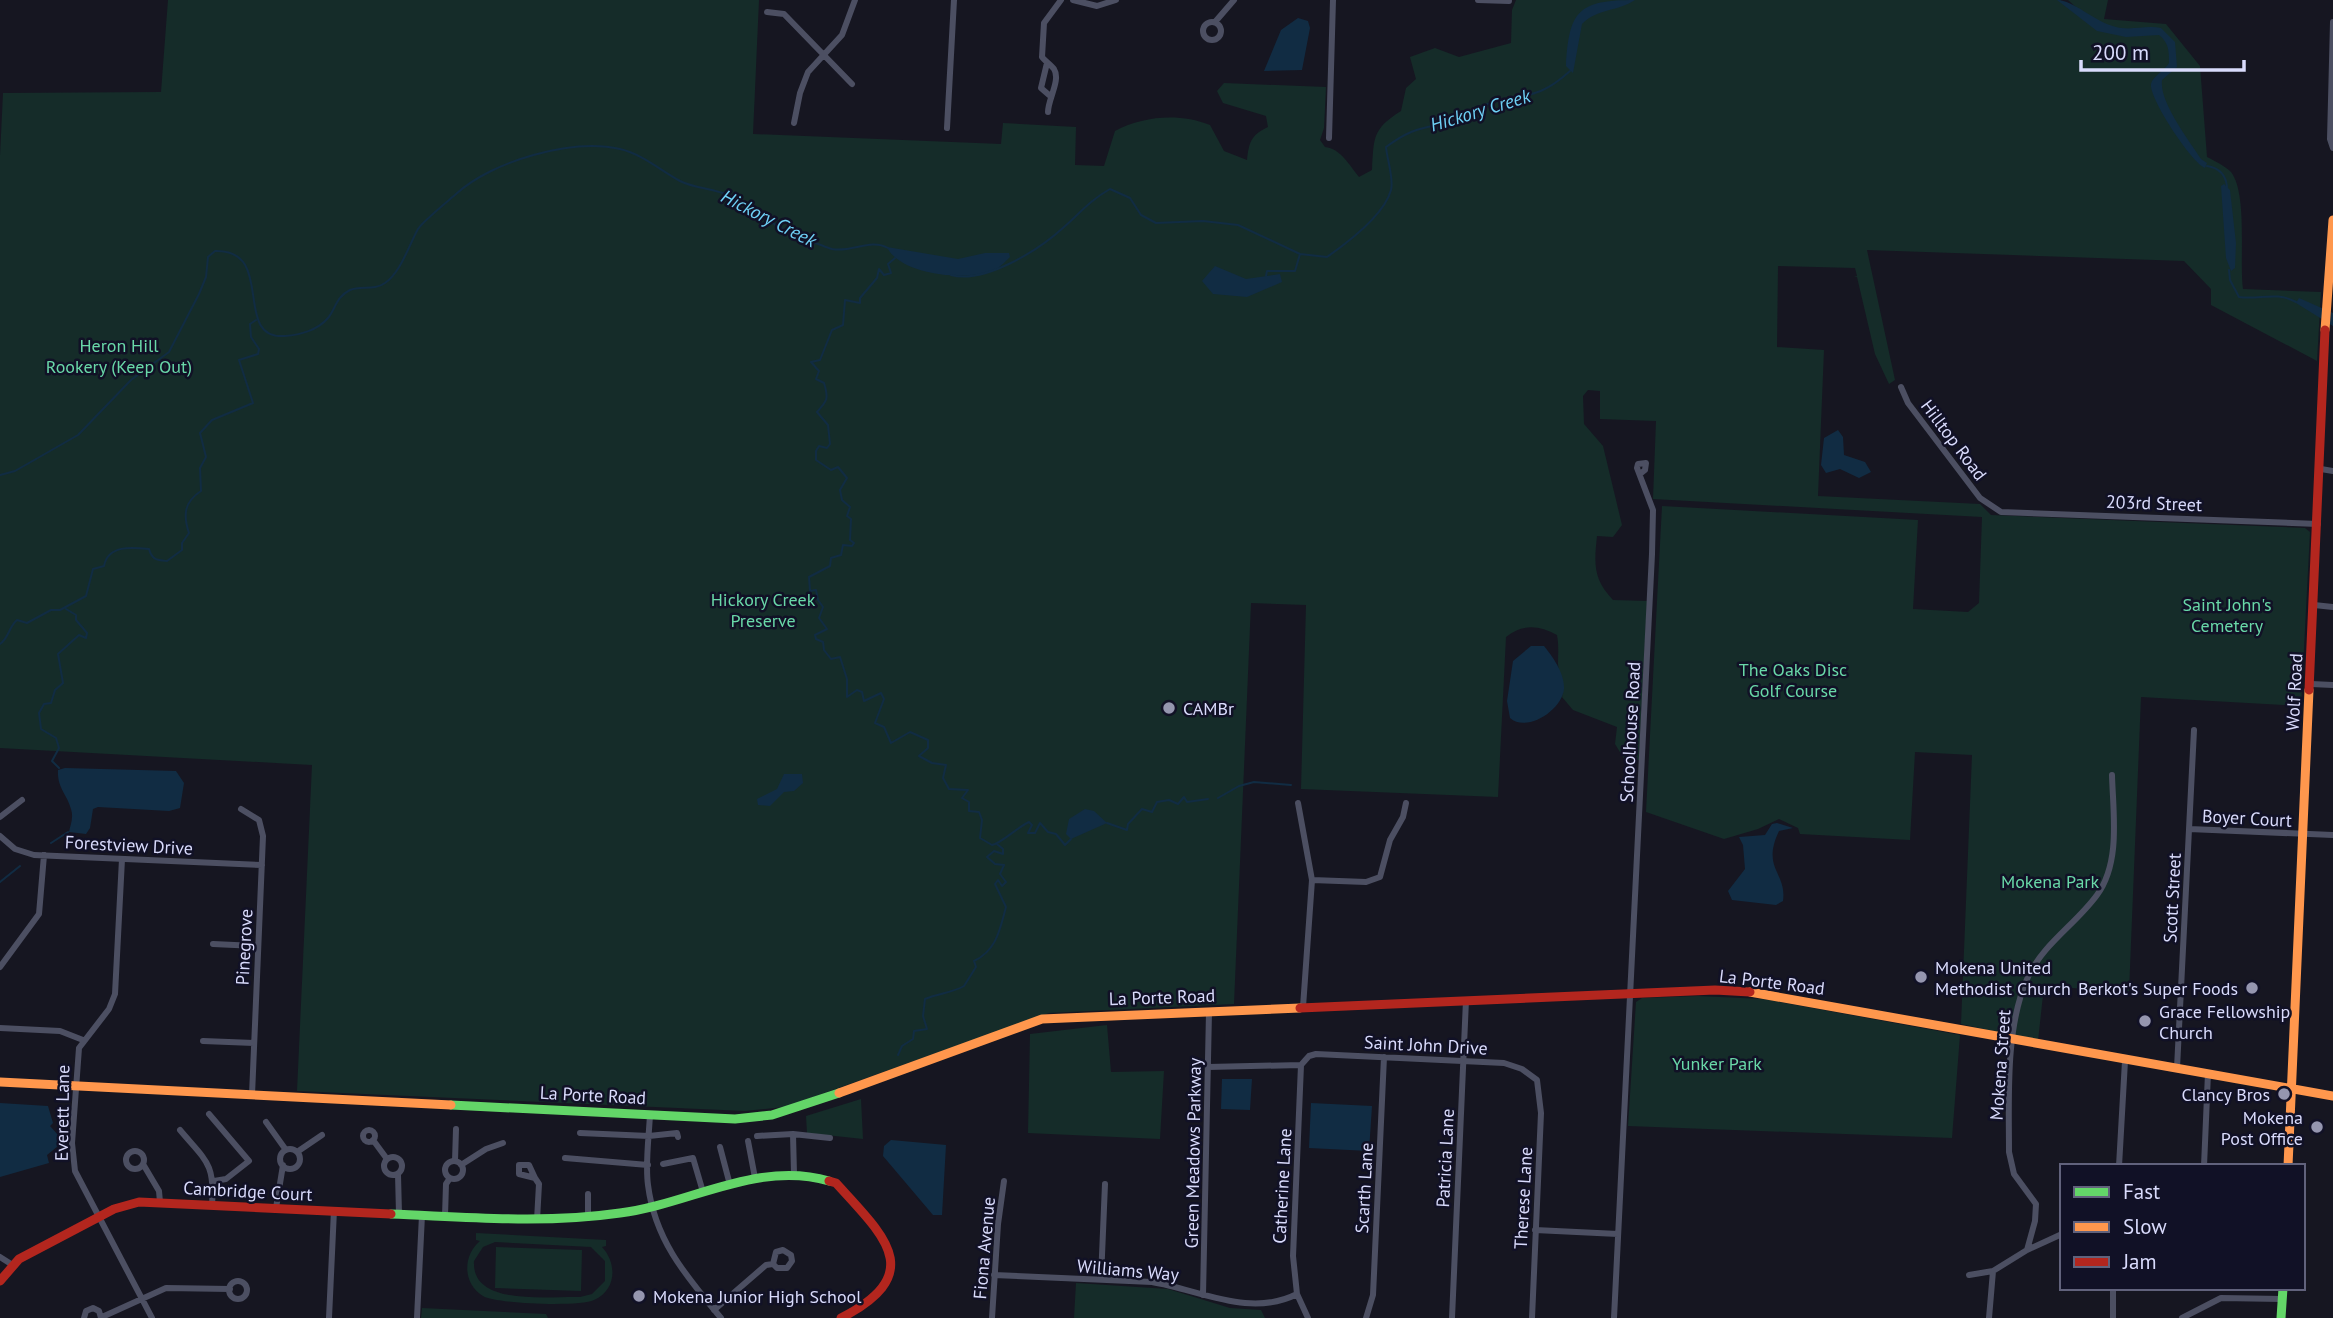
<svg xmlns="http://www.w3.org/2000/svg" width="2333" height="1318" font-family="'PT Sans',sans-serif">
  <rect width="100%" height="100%" fill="#161621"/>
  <path fill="#152c29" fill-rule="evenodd" d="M 168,0 L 759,0 L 753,134 L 1001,144 L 1003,123 L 1076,127 L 1075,165 L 1104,166 L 1115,131 C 1144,116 1179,113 1210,125 L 1224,151 L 1247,160 C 1249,142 1251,135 1268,127 L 1266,116 L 1223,103 L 1217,91 L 1224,83 L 1326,87 L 1324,128 L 1320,140 L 1325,147 C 1340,148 1350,166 1359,177 L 1372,170 C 1374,138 1372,129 1401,111 L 1406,88 L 1416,79 L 1410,57 L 1435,48 L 1459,57 L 1511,43 L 1512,10 L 1516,0 L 2060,0 L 2088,18 L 2068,0 L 2108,0 L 2104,19 L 2166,24 L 2200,66 L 2207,157 C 2215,161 2225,166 2231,172 C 2248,194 2239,262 2243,289 L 2321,292 L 2317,361 L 2211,305 L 2211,289 L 2184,261 L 1867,250 L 1895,380 L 1889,384 L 1875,354 L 1857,277 L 1854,277 L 1857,276 L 1855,268 L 1778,266 L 1777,347 L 1824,350 L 1818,496 L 1980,504 L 1991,515 L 2305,528 L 2310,532 L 2301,706 L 2141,697 L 2129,992 L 2044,986 L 2038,1041 L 1961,1024 L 1972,755 L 1915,752 L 1910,840 L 1800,834 L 1798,828 L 1779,819 L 1758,829 L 1724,839 L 1646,812 L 1662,506 L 1918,520 L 1913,609 L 1968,612 L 1979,603 L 1982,517 L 1653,499 L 1656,421 L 1600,419 L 1600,391 L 1588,390 L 1583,396 L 1584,424 L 1603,446 L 1622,525 L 1613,537 L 1597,536 C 1594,564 1593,579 1613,600 L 1647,601 L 1639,760 L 1626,762 L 1615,744 L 1617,727 L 1573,710 L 1562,697 C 1565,684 1559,676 1558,664 C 1558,653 1559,646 1557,635 C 1539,625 1522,624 1506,637 L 1498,797 L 1301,789 L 1306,605 L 1251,603 L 1234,1004 L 1049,1013 L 785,1107 L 745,1111 L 297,1091 L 312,765 L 0,748 L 0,156 L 3,93 L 161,92 Z
    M 1698,996 L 1763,999 L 1960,1035 L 1952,1138 L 1628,1126 L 1636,1002 L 1642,998 Z
    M 1107,1025 L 1111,1072 L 1164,1071 L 1160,1139 L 1028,1133 L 1030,1034 Z
    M 861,1099 L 863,1139 L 807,1133 L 806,1116 Z
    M 476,1233 L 606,1240 L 606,1246 L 602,1247 C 617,1263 617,1290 594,1300 C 580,1307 496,1304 483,1296 C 462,1283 463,1255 480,1241 L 476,1240 ZM 495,1242 L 591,1247 L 605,1261 L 605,1281 L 592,1294 L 580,1297 C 549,1296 471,1307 474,1261 L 483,1247 Z
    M 496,1247 L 582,1250 L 581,1291 L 495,1288 Z
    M 1076,1283 L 1168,1289 L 1230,1308 L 1261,1310 L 1265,1318 L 1074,1318 Z
    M 422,1308 L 546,1314 L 548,1318 L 421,1318 Z"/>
  <path fill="#112c43" d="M 1635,0 C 1617,12 1598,8 1582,24 L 1573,73 L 1566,66 C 1569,11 1578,0 1635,0 Z
    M 2057,0 C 2073,0 2095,22 2116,27 C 2131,31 2146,25 2161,28 L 2175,42 L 2177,67 L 2162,80 C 2159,102 2189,140 2201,159 L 2207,163 L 2205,168 C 2192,163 2149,99 2151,84 C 2152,77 2165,70 2169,63 C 2169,51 2169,43 2159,35 L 2126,37 L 2097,31 Z
    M 1298,18 L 1308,21 L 1310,28 L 1302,70 L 1264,71 L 1281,30 Z
    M 2224,184 L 2230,190 L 2236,243 L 2235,268 L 2231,271 L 2226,258 L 2221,186 Z
    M 887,247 L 958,259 L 985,253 L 1009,253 L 1010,257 C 1007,260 1002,265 998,268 C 973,283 900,276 887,247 Z
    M 1215,266 L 1246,279 L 1280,274 L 1282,282 L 1247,297 L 1213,294 L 1202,281 Z
    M 2299,298 L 2333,313 L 2333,326 L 2296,303 Z
    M 1838,430 L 1843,437 L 1844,455 L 1865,462 L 1871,472 L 1859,478 L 1840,469 L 1826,473 L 1821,465 L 1824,438 Z
    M 1531,646 L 1544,646 C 1553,657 1565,674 1564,689 C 1562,710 1527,733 1510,718 L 1507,701 L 1513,661 Z
    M 65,768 L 176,771 L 184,783 L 180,808 L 169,811 L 98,807 L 93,809 L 90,828 L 86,834 L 69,832 C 70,826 74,818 71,809 C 67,794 57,788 58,770 Z
    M 784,774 L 802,774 L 803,783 L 794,791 L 784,792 L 770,806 L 758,805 L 757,799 L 777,789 Z
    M 1085,809 L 1094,811 L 1107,823 L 1071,839 L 1066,834 L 1069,819 Z
    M 1777,823 L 1793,828 L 1779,831 C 1761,869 1787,872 1783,901 L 1776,905 L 1732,900 L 1728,891 L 1745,869 L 1743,845 L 1739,837 L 1765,835 L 1772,824 Z
    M 1222,1079 L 1252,1079 L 1250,1110 L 1221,1109 Z
    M 0,1103 L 48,1106 L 53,1123 L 50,1126 L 58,1135 L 58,1146 L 47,1155 L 49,1163 L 0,1177 Z
    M 1311,1103 L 1372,1106 L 1369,1151 L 1309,1148 Z
    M 891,1140 L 946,1145 L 942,1215 L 933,1215 L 883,1156 L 884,1146 Z"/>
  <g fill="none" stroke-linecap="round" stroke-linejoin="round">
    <path stroke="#112c43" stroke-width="2" d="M 2207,166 C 2219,168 2226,174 2227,187
      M 895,258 L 888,264 L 891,273 L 884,275 L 879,269 L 877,278 L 860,298 L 860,303 L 845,300 L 843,325 L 832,330 L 820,360 L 811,362 L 819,371 L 816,379 L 824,383 C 829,399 827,401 817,412 L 828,425 L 830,444 L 827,448 L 819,446 L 816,451 L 816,460 L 831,470 L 838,467 L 847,478 L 840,490 L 842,500 L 850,507 L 847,516 L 851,519 L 850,540 L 854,543 L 852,546 L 843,545 L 841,555 L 831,558 L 830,566 L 809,577 L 810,591 L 816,590 L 818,600 L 823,607 L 819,618 L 827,629 L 815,635 L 816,639 L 823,642 L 824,650 L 831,659 L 840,657 L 847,679 L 847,697 L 857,690 L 862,692 L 864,701 L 881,693 L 884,699 L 875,723 L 884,727 L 891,743 L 910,732 L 928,740 L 928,748 L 919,756 L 932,763 L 946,765 L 943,778 L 949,789 L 968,790 L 962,798 L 969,802 L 969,811 L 979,812 L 982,820 L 980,838 L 992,845 C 1002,843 1016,828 1029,822 L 1032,825 L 1028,833 L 1035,833 L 1040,823 L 1048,832 L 1056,834 L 1065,845 L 1071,839
      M 2229,270 L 2230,280 L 2239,297 C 2260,300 2276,291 2296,302
      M 951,275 C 985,284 1039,250 1064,227 C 1081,212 1089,201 1110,189 L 1130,198 L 1141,215 L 1156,223 L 1203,221 L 1238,225 L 1300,254 L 1327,257 C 1347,243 1384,216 1391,190 C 1394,179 1387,159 1386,147 C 1416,125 1423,130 1456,120 C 1467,117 1475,108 1485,105 C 1523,92 1536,102 1570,71
      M 1266,276 L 1267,271 L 1295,271 L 1300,254
      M 0,475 L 15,471 L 78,435 L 131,380 L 169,352 L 199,294 L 206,277 L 208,257 L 215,251 C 277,249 231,340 285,336 C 300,335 318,330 328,318 C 336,308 336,297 350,290 C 360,285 374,291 385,283 C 401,272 409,245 418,229 C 422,222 448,201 456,194 C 492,161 572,138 620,149 C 642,154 660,170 680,181 C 696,189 714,188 730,196 C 750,206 768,222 788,232 C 794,235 828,248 832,249 C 852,253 870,238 888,248
      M 60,610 L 86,596 L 93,569 L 104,566 C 108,545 131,547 149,549 C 152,560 157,560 167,561 L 182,550 L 182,543 L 189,533 C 183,515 184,502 201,491 L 200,468 L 206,457 L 200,433 L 212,420 L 253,403 L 239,360 L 258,354 L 259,349 L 251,337 L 250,324 L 256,320
      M 0,644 C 9,638 8,628 17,620 L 27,623 L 51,610 L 60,610
      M 59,768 L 52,761 L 59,748 L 56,738 L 41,729 L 39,713 L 44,704 L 51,703 L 55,690 L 63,683 L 58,654 L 79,635 L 86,638 L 87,633 L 76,620 L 76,615 L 66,609
      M 1218,798 L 1239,786 L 1254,782 L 1291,785
      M 1107,823 L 1127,830 L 1128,824 L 1142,809 L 1152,812 L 1157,802 L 1169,800 L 1178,804 L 1184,797 L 1187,802 L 1208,799
      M 51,843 L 68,832
      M 0,882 L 20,866
      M 898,1055 L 902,1046 L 913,1039 L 914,1031 L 927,1029 L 923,1016 L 925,999 C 939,993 952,993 964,986 L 976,967 L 974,961 C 997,950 1000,929 1006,907 L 995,884 L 998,880 L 1002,886 L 1006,882 L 1000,874 L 1004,865 L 995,864 L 987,857 L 994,851 L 1003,854 L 1003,849 L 997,844"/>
    <path stroke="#4c4f62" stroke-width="6" d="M 1073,0 L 1097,6 L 1116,0
      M 1478,0 L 1509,1
      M 767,12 L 784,14 L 852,84
      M 1215,22 L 1234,0
      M 2333,22 L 2330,139 L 2333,148
      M1203 31a9 9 0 1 1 18 0a9 9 0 1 1-18 0Z
      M 1047,63 L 1041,88 L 1049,95
      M 1048,112 C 1048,99 1061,80 1054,69 C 1051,65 1045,61 1042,57 L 1044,23 L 1061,0
      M 794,123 L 800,93 L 808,72 L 842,35 L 855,0
      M 947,128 L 954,0
      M 1329,138 L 1333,0
      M 1901,387 L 1908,403 L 1980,498 L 2001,512 L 2318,524
      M 2321,469 L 2333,471
      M 2314,605 L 2333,607
      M 2311,684 L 2333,685
      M 1298,803 L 1312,880 L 1303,1007
      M 241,809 L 259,820 L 263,836 L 252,1095
      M 0,817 L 22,800
      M 2189,829 L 2333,835
      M 0,836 L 15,849 L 34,855 L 262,865
      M 122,859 L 115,994 L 109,1009 L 79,1048 L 72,1143 L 75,1171 L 152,1318
      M 1312,880 L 1366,882 L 1380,877 L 1390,840 L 1403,817 L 1406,803
      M 213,944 L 258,946
      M 0,967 L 39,914 L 44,855
      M 0,1028 L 60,1031 L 83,1040
      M 203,1041 L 254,1043
      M 1208,1067 L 1301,1065
      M 2177,1068 L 2194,730
      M 209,1114 L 249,1161 L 226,1179 L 214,1181
      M 650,1114 C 649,1137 645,1163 648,1185 C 655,1241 687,1277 721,1318
      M 266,1122 L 286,1150
      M 180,1130 C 206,1161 215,1163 212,1205
      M363 1136a6 6 0 1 1 12 0a6 6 0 1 1-12 0Z
      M 580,1133 L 649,1136 L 677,1133 L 678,1137
      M 757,1136 L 793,1134
      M 373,1140 L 387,1159
      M 748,1141 L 755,1178
      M 720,1147 L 730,1185
      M280 1159a10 10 0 1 1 20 0a10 10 0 1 1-20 0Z
      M126 1160a9 9 0 1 1 18 0a9 9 0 1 1-18 0Z
      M 297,1152 L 322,1135
      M384 1166a9 9 0 1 1 18 0a9 9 0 1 1-18 0Z
      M 565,1158 L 648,1165
      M 455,1161 L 456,1129
      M445 1170a9 9 0 1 1 18 0a9 9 0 1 1-18 0Z
      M 143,1164 L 159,1191 L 160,1202
      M 663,1164 L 693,1158 L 703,1192
      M 461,1165 L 486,1149 L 503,1143
      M 2119,1166 L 2125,1061
      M 2204,1166 L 2208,1073
      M 398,1174 L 399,1214
      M 794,1174 L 793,1134 L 830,1138
      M 535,1178 L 529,1165 L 519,1165 L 519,1174 L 535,1178 L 539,1184 L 537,1220
      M 588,1194 L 588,1218
      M 276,1208 L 283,1165
      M 445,1216 L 446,1184 L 450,1178
      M 1535,1230 L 1618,1234
      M 2027,1250 L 2062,1234
      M 0,1257 L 11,1264
      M 994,1275 L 1152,1282 C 1200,1290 1250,1318 1297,1294
      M 1969,1275 L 1993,1271
      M 1101,1279 L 1105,1184
      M229 1290a9 9 0 1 1 18 0a9 9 0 1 1-18 0Z
      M 2113,1288 L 2113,1318
      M 1203,1295 L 1209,1012
      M 714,1310 L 766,1265 L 773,1264 L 776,1252 L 783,1250 L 791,1255 L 792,1261 L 787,1268 L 777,1268 L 773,1264
      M 102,1317 L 166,1288 L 230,1289
      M 84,1318 L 86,1311 L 93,1308 L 99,1311 L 101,1318
      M 329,1318 L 334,1210
      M 417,1318 L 422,1215
      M 992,1318 L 998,1224 L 1004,1181
      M 1308,1318 L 1297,1294 L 1293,1256 L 1301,1065 L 1309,1056 L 1316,1054 L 1504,1063 L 1522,1069 L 1537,1080 L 1541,1113 L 1532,1318
      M 1366,1318 L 1373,1295 L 1384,1057
      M 1452,1318 L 1466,1000
      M 1614,1318 L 1652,554 L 1653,510 L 1637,468 L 1638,464 L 1646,463 L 1645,470 L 1640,474
      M 1989,1318 L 1993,1271 L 2027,1250 L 2035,1221 L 2036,1204 L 2014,1174 L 2009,1152 C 2009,1099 2005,1026 2028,977 C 2043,944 2076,924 2097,895 C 2121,862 2113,813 2112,775
      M 2182,1318 L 2221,1298 L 2282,1299"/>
    <path stroke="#63d668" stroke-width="9" d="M 451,1105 L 735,1119 L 772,1115 L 839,1093
      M 391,1214 C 468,1217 544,1224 620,1213 C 690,1204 758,1160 829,1181
      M 2281,1318 L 2283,1288"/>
    <path stroke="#ff974d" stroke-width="9" d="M 2325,330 L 2333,220
      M 1750,992 L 2333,1096
      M 0,1082 L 451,1105
      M 839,1093 L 1042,1019 L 1300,1008
      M 2288,1166 L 2309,690"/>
    <path stroke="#b3261e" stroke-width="9" d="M 2309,690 L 2325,330
      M 1300,1008 L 1715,990 L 1750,992
      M 829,1181 L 836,1183 C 884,1236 928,1273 841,1318
      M 0,1281 L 19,1259 L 114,1209 L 139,1202 L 391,1214"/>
  </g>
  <g fill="#9596af" stroke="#111126" stroke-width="2.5">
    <circle cx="1169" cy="708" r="7"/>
    <circle cx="1921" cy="977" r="7"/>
    <circle cx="2252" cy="988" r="7"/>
    <circle cx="2145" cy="1021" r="7"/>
    <circle cx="2284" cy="1094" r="7"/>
    <circle cx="2317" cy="1127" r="7"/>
    <circle cx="639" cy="1296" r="7"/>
  </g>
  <g text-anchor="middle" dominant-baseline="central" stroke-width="5" stroke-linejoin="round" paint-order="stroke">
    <g font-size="18" fill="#69d8a8" stroke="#111126">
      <text x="119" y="345">Heron Hill<tspan x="119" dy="21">Rookery (Keep Out)</tspan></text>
      <text x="763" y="599">Hickory Creek<tspan x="763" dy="21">Preserve</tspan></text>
      <text x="2227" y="604">Saint John's<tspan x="2227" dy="21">Cemetery</tspan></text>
      <text x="1793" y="669">The Oaks Disc<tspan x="1793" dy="21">Golf Course</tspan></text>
      <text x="2050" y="881">Mokena Park</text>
      <text x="1717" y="1063">Yunker Park</text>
    </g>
    <g font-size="18" fill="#d9dbfc" stroke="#111126">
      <text transform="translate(1954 440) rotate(53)">Hilltop Road</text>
      <text transform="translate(2154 503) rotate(2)">203rd Street</text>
      <text transform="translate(2294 692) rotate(-87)">Wolf Road</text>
      <text transform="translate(1630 732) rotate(-87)">Schoolhouse Road</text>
      <text transform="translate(2247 818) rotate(3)">Boyer Court</text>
      <text transform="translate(129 845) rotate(3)">Forestview Drive</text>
      <text transform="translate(2172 898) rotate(-87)">Scott Street</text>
      <text transform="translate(244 947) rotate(-87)">Pinegrove</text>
      <text transform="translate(1772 982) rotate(7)">La Porte Road</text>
      <text transform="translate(1162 997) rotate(-2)">La Porte Road</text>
      <text transform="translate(1426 1045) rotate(3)">Saint John Drive</text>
      <text transform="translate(2000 1065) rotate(-86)">Mokena Street</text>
      <text transform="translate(593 1095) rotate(3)">La Porte Road</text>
      <text transform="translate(62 1113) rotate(-89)">Everett Lane</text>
      <text transform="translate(1193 1153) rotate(-89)">Green Meadows Parkway</text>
      <text transform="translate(1445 1158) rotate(-87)">Patricia Lane</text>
      <text transform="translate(1282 1186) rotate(-87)">Catherine Lane</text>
      <text transform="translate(1364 1188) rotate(-87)">Scarth Lane</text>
      <text transform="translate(248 1191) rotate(3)">Cambridge Court</text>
      <text transform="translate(1523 1198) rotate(-87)">Therese Lane</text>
      <text transform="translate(984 1248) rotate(-85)">Fiona Avenue</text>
      <text transform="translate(1128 1270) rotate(5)">Williams Way</text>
    </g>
    <g font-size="18" fill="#d9dbfc" stroke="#111126" text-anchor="start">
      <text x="1183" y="708">CAMBr</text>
      <text x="1935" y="967">Mokena United<tspan x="1935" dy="21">Methodist Church</tspan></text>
      <text x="2238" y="988" text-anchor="end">Berkot's Super Foods</text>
      <text x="2159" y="1011">Grace Fellowship<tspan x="2159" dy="21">Church</tspan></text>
      <text x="2270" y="1094" text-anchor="end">Clancy Bros</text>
      <text x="2303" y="1117" text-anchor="end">Mokena<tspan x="2303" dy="21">Post Office</tspan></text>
      <text x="653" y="1296">Mokena Junior High School</text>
    </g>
    <g font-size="19" font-style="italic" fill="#6ed0f5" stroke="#111126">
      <text transform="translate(1480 110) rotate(-17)">Hickory Creek</text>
      <text transform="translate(769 218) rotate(27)">Hickory Creek</text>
    </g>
  </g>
  <rect x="2060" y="1164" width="245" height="126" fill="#111126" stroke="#61627c" stroke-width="2"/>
  <rect x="2074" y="1187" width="35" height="10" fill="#63d668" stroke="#61627c" stroke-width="2"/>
  <text x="2123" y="1199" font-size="21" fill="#d9dbfc">Fast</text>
  <rect x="2074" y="1222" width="35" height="10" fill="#ff974d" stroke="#61627c" stroke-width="2"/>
  <text x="2123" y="1234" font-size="21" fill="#d9dbfc">Slow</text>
  <rect x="2074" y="1257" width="35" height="10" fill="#b3261e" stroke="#61627c" stroke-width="2"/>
  <text x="2123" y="1269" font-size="21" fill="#d9dbfc">Jam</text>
  <path d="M2081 60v10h163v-10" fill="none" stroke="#d9dbfc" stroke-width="3.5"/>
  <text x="2092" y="60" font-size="21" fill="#d9dbfc" stroke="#111126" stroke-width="5" paint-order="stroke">200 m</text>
</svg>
